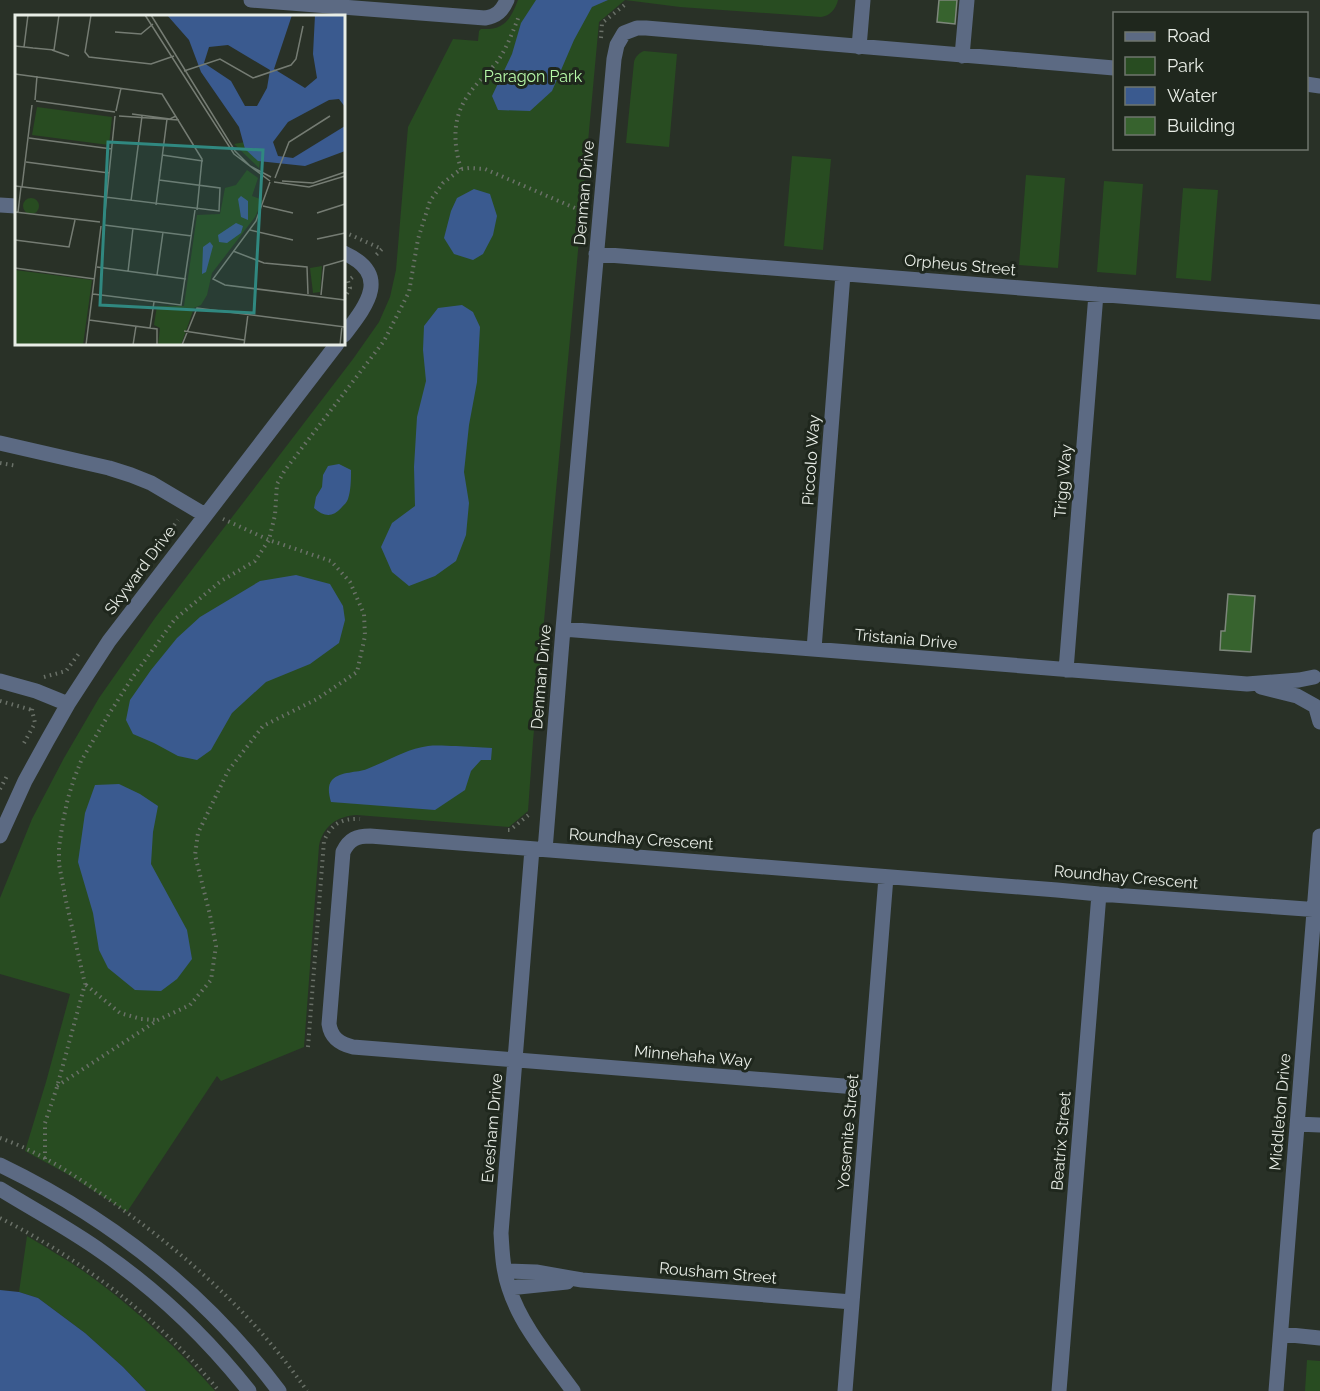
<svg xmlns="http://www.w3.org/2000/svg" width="1320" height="1391" font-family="Raleway,sans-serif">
  <rect width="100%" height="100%" fill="#293127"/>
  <path fill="#284c21" d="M 518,0 L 838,0 C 836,9 830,16 821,17 L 680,7 L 625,0 L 599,22 L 533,741 L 528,811 L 509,827 L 357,815 C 337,816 323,826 319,846 L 304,1047 L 221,1081 L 217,1076 L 127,1212 L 69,1175 L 25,1151 L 46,1082 L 70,994 L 0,974 L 0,898 L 32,819 L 64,758 L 99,698 L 155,618 L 353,359 L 379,322 L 390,297 L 396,270 L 408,127 L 453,39 L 478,41 L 479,31 L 481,29 C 505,30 510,20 518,0 Z
    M 644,51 L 677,54 L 669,147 L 626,143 L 634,62 C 635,57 639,53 644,51 Z
    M 792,156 L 831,159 L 823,250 L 784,246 Z
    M 1026,175 L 1065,178 L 1058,268 L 1019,265 Z
    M 1104,181 L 1143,184 L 1136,275 L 1097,272 Z
    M 1183,188 L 1218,190 L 1211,281 L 1176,278 Z
    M 27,1236 C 50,1250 75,1264 97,1281 C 140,1313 179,1350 215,1391 L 146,1391 L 123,1367 L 85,1333 L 38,1298 L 19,1292 Z
    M 1307,1360 L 1320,1361 L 1320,1391 L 1305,1391 Z"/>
  <path fill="#3a5a8f" d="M 536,0 L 608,0 L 592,7 L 574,40 L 552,91 L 530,111 L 498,110 L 492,96 L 512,54 L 521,23 Z
    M 474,189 L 490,194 L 497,216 L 493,235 L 483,254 L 473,260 L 454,254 L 444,238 L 451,211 L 457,198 Z
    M 462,305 L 473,312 L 480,327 L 477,382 L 469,425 L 464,472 L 469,503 L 466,535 L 456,561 L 435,576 L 409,586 L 392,572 L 381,547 L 392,523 L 415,506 L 414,467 L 417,417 L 426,381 L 423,350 L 424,326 L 438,308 Z
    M 339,464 L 351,470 C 351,479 351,490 348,499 C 347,502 344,505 342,507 C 333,518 324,517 314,508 L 316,497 L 322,487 L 323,475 L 328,466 Z
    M 296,575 L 330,584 L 343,606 L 345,620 L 339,643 L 310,664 L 266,682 L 232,713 L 211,750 L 197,760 L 178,756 L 154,743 L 133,734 L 126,720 L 130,700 L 151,670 L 177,638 L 200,617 L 260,581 Z
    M 456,746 L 492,748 L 491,760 L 481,760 L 471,771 L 465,790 L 435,810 L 331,802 C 329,795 327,786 332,780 C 341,771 357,773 367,769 C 388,761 406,749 428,746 C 437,745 447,746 456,746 Z
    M 119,784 L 140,794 L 158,806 L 153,832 L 151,864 L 187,930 L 192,959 L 177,979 L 161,991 L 135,990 L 108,968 L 99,950 L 93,913 L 78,862 L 85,813 L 95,785 Z
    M 0,1290 L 19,1292 L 38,1298 L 85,1333 L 123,1367 L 146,1391 L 0,1391 Z"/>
  <path fill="#37632e" stroke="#7d877b" stroke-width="1.5" d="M 939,0 L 957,0 L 955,24 L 937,22 Z
    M 1228,594 L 1255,596 L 1251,652 L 1220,650 L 1221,631 L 1225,631 Z"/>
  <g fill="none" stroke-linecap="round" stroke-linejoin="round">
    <path stroke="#6a7168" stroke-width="4" stroke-dasharray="1.5 4.5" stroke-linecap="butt" d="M 601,38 L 602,23 L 627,3
      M 461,169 C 453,143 452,117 469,94 C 477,82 488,73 497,62 C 507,48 513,31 519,16
      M 344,232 L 382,249 L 374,257
      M 344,299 L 350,288 L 348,281 L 354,276
      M 0,463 L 17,466
      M 138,573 L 178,520
      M 44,677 L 66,671 L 80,652
      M 0,701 L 32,710
      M 24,743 L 35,723 L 32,710 L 33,706
      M 0,789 L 7,776
      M 508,830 L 510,830 L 531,813
      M 86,985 L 120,1013 L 141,1019 L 157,1020
      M 308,1047 L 324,841 C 331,824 342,818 360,819
      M 57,1086 L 158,1020 L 190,1005 L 211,980 L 216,946 L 210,915 L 195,855 L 198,833 L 228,771 L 263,726 L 317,699 L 357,672 L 365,636 L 364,614 L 350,582 L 331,561 L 269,540 L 223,519
      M 0,1138 C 43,1153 82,1180 118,1206 C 192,1260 255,1316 307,1391
      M 45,1159 L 45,1123 L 57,1087 L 85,984 L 66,901 L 59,864 L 59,847 L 63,821 L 68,798 L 74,779 L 81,761 L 109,714 L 132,678 L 175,619 L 221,581 L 255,561 L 269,540 L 275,515 L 277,484 L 285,470 L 384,341 L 409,292 L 418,239 L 430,201 L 443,183 L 461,169 L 469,168 L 485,169 L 584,212
      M 0,1218 C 83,1260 159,1319 219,1391"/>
    <path stroke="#5c6a83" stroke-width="15" d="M 251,0 L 485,18 C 497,16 502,11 507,0
      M 859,47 L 863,0
      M 962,56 L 967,0
      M 1306,84 L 1320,86
      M 0,205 L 16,206
      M 344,253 C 392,275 366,306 344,335
      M 596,254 L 1320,312
      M 0,443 L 109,468 L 131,475 L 151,483 L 205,515
      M 563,629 L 1247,684 L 1299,680 L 1314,677
      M 814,649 L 843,274
      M 1066,670 L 1096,294
      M 0,681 L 36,691 L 68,704
      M 1261,687 L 1297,696 L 1315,706
      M 1316,708 L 1320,722
      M 0,836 L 25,781 L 47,741 L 68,704 L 109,641 L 337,344
      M 532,849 L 501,1233 C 502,1251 503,1271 509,1288 C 521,1326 550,1359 573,1391
      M 545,850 L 563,629 L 614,59 L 617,45 L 624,33 L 637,28 L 646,28 L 1114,68
      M 869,1088 L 353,1047 C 340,1044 331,1038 329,1024 L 343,852 C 349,839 357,836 370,836 L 1057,890 L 1099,894 L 1320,910
      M 1297,1124 L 1320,1125
      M 0,1165 C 110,1218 206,1294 279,1391
      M 0,1189 C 34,1210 70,1229 102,1252 C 158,1291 207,1338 249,1391
      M 505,1271 L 536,1272 L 582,1280 L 852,1302
      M 509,1288 L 567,1282
      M 1281,1334 L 1320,1338
      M 845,1391 L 886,877
      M 1059,1391 L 1099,894
      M 1276,1391 L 1320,836"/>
  </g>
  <g text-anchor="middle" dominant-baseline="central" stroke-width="6" stroke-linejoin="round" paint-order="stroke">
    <g font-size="16" fill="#b7f9a9" stroke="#1f271d">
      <text x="533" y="76">Paragon Park</text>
    </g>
    <g font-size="16" fill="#e8ede6" stroke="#1f271d">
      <text transform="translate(584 193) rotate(-85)">Denman Drive</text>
      <text transform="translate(960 265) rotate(5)">Orpheus Street</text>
      <text transform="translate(811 460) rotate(-86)">Piccolo Way</text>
      <text transform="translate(1063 481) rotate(-85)">Trigg Way</text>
      <text transform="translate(140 570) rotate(-53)">Skyward Drive</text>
      <text transform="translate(906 639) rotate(5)">Tristania Drive</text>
      <text transform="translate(541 677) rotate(-85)">Denman Drive</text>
      <text transform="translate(641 839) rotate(4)">Roundhay Crescent</text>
      <text transform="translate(1126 877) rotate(5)">Roundhay Crescent</text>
      <text transform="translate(693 1056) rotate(5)">Minnehaha Way</text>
      <text transform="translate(1280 1112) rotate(-85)">Middleton Drive</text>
      <text transform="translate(492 1128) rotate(-85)">Evesham Drive</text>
      <text transform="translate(848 1132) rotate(-85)">Yosemite Street</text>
      <text transform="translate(1061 1141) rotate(-85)">Beatrix Street</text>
      <text transform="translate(718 1273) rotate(5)">Rousham Street</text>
    </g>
  </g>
  <g transform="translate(15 15)">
    <rect width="330" height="330" fill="#293127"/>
    <path d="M 22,92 L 97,102 L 94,130 L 17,120 ZM 230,127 L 230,134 L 245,146 L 244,153 L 219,129 ZM 232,155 L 243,163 L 237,181 L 248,185 L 240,202 L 197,258 L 192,280 L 186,290 L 179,293 L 166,330 L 143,330 L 145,313 L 139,310 L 142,291 L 169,291 L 182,200 L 205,199 L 210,173 L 221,170 ZM8 191a8 8 0 1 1 16 0a8 8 0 1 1-16 0ZM 307,251 L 305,277 L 298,278 L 295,253 ZM 0,255 L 77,265 L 68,330 L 0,330 Z" fill="#284c21"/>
    <path d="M 152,0 L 277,0 L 259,54 L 290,73 L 302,63 L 298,39 L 300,0 L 330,0 L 330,92 L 324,84 L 314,85 L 273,107 L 258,127 L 263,141 L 278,143 L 330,111 L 330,136 L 290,151 L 243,146 L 230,134 L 224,112 L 186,57 L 174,25 ZM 213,30 L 255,55 L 252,73 L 242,91 L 230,91 L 216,66 L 189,48 L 194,32 ZM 226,181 L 233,186 L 233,205 L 226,202 L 223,184 ZM 221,208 L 228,211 L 226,218 L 212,228 L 204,227 L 203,220 ZM 195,227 L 198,231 L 191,257 L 187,259 L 188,232 Z" fill="#3a5a8f" fill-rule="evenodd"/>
    <path fill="none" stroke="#757c73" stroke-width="1.5" d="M 76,0 L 70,37 L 74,42 L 136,49 L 159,41M 130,0 L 219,139 L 255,166M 136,0 L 220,136 L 235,151 L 256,162M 100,17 L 126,19 L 138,9M 0,31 L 18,33M 9,32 L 13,0M 18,33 L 39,35 L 44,0M 37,35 L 54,41M 169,56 L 205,44 L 238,63 L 276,50 L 281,44 L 288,11M 0,59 L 147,79 L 187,144 L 182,195M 20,85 L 22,61M 21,86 L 100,97M 101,96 L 106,73M 117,99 L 155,104 L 161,101M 104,101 L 164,105M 14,123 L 97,134M 147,140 L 188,146M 11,147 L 94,158M 260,163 L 274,127 L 315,101M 267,166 L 298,168 L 330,157M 255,167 L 241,206 L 198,264 L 210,270 L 330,285M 259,167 L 294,172 L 330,161M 0,171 L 204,196 L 205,173 L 144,165M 7,172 L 17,90M 116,186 L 127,101M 141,190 L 152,104M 248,191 L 278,198M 0,197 L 85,207M 3,197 L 6,172M 302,198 L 330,189M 89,207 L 100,101M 89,210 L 177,221M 235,215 L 278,225M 302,224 L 330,218M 0,225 L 54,232 L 60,205M 218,236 L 249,248 L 292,252 L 293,279M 82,252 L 171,264M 0,253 L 80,264M 113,257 L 118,213M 142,260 L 148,217M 78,279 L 166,290 L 180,195M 306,280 L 309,251 L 330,245M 74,305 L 142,314 L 142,330M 135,313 L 139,287M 169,316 L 229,325M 71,330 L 86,211M 118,330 L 121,311M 167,330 L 182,293 L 330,312M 229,330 L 233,299M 325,330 L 327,311"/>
    <path fill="#308880" fill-opacity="0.15" stroke="#308880" stroke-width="3" d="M 93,127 L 248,135 L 239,298 L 85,290 Z"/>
    <rect width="330" height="330" fill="none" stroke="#e8ede6" stroke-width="3"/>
  </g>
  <rect x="1113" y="12" width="195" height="138" fill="#1f271d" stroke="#6f766d" stroke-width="1.5"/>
  <rect x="1125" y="32" width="30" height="9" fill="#5c6a83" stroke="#6f766d" stroke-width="1.5"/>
  <text x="1167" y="42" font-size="18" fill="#e8ede6">Road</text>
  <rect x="1125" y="57" width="30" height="18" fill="#284c21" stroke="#6f766d" stroke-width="1.5"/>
  <text x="1167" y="72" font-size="18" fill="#e8ede6">Park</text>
  <rect x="1125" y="87" width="30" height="18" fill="#3a5a8f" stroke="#6f766d" stroke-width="1.5"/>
  <text x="1167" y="102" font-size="18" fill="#e8ede6">Water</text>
  <rect x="1125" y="117" width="30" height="18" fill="#37632e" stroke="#6f766d" stroke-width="1.5"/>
  <text x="1167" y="132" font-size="18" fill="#e8ede6">Building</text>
</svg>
